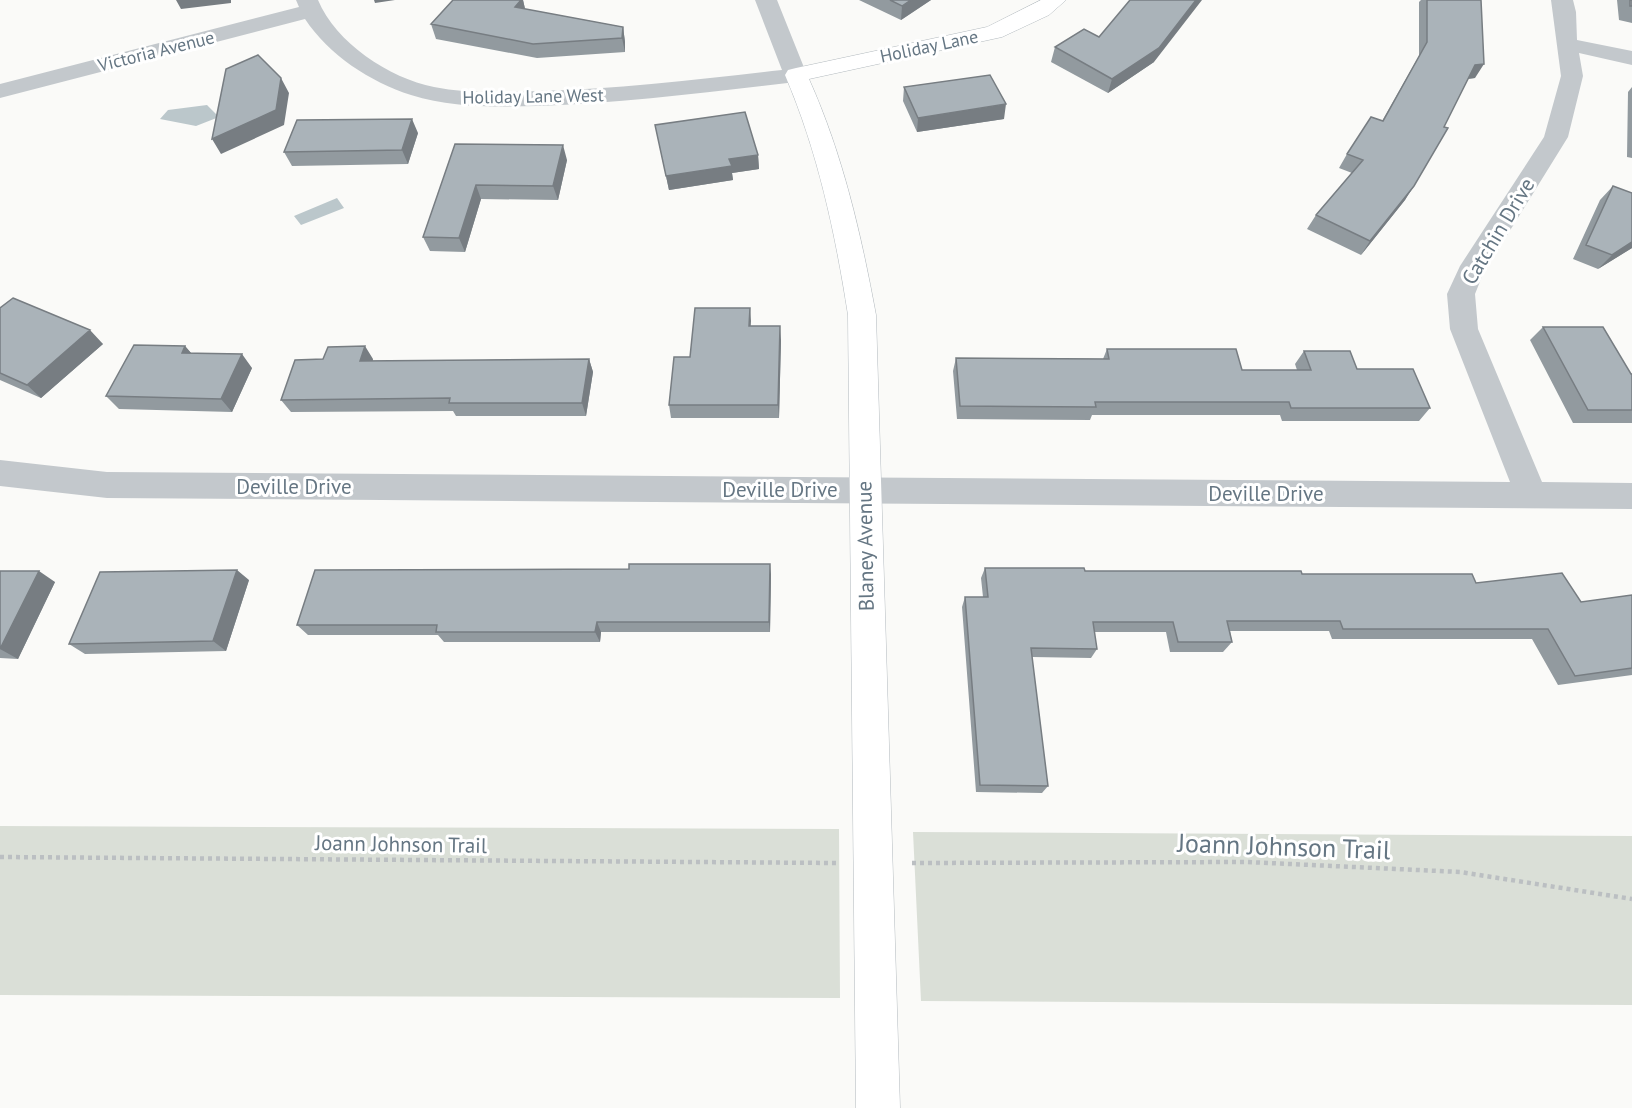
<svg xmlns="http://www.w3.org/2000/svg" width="1632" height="1108" font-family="'PT Sans',sans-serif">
  <rect width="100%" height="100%" fill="#fafaf8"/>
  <path fill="#dadfd7" d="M 0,826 L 839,829 L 840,998 L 0,995 Z
    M 913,832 L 1632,836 L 1632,1005 L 921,1001 Z"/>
  <path fill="#bbc7cb" d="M 207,105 L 219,117 L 196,126 L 160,119 L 168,110 Z
    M 337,198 L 344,208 L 301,225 L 294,216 Z"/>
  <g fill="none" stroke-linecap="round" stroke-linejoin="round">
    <g stroke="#b3babf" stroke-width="1">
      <path id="secondary" d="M 1041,0 L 1066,0 L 1049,15 L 1002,37 L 809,79 C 843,155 861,234 876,315 L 900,1108 L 856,1108 L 848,315 C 835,232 818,152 785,75 L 788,70 L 796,68 L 987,27 Z"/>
    </g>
    <path stroke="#bbbfc2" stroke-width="4.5" stroke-dasharray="4 4" stroke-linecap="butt" d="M 0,857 L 836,863
      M 912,863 L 1247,862 L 1460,872 L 1632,899"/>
    <path fill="#c3c8cc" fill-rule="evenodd" d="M 296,0 L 318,0 C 336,43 389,78 434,87 C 468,94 504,92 538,91 C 620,89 701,79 782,70 L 755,0 L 777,0 L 807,75 L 804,80 L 796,82 C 710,92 624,103 537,106 C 495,107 452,108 411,95 C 370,82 329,55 305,19 L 0,98 L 0,84 L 299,7 Z
      M 1551,0 L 1573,0 L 1576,12 L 1577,40 L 1632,51 L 1632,65 L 1579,53 L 1583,76 L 1568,137 L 1483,274 L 1475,294 L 1478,329 L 1542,482 L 1632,483 L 1632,509 L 107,498 L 0,486 L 0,460 L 107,472 L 1510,482 L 1450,329 L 1447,294 L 1460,266 L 1544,137 L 1561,76 Z"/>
    <use href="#secondary" fill="#fff" fill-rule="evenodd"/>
  </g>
  <path fill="#929a9f" d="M 453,0 L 523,0 L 525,9 L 623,27 L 625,42 L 625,52 L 537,58 L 436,39 L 431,24 Z
    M 859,0 L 931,0 L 901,20 Z
    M 1421,0 L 1481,0 L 1475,78 L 1468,79 L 1405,200 L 1361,255 L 1307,229 L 1316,215 L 1352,173 L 1339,168 L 1347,154 L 1382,121 L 1419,56 L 1419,2 Z
    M 1617,0 L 1632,0 L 1632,23 L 1619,20 Z
    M 1099,37 L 1154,62 L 1108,93 L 1051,62 L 1055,47 Z
    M 904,87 L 1004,119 L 917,132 L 903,101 Z
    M 1632,87 L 1632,158 L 1627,157 L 1628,92 Z
    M 655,125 L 758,155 L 759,169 L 732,173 L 733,180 L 669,190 Z
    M 418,133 L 408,164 L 292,166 L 284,152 Z
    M 455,144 L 567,160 L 558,200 L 481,199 L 465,252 L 430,251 L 423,237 Z
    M 1613,186 L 1632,248 L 1598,269 L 1573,259 L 1600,200 Z
    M 0,308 L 103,344 L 41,398 L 0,380 Z
    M 750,308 L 750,326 L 781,340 L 779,418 L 671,418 L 669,405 L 690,357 Z
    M 1543,327 L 1632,374 L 1632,423 L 1573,423 L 1530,340 Z
    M 185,346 L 191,353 L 252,368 L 232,412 L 119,409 L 106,396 Z
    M 1107,349 L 1242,370 L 1297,370 L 1295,364 L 1304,351 L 1357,369 L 1430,408 L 1419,421 L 1282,421 L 1280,415 L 1092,415 L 1090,420 L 957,419 L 953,371 L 956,358 L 1103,359 Z
    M 373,359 L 373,361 L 589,359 L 593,372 L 586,416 L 456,416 L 453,411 L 291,412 L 281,400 Z
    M 985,568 L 1085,571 L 1302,574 L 1476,583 L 1581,602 L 1632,595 L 1632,675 L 1558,685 L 1532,639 L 1332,639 L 1329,631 L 1230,631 L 1232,642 L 1223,652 L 1170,652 L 1166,632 L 1094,632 L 1097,649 L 1091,658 L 1032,657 L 1048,786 L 1042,793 L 976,792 L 962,607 L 965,597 L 983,597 L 981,578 Z
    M 0,571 L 55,582 L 18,659 L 0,658 Z
    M 771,574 L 770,632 L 601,632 L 600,642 L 444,642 L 438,635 L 308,635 L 297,625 Z
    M 249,580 L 226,651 L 85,654 L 69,644 Z"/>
  <path fill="#777d82" d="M 176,0 L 231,0 L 231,3 L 181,9 Z
    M 374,0 L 395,0 L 375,3 Z
    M 521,0 L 523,0 L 526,13 L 515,7 Z
    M 911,0 L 931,0 L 901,20 L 902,6 Z
    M 1196,0 L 1202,0 L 1154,62 L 1108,93 L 1112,79 Z
    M 623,27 L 625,42 L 625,52 L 622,38 Z
    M 1484,64 L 1475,78 L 1466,79 L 1475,65 Z
    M 281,78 L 289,93 L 284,125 L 221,154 L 212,139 Z
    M 1006,104 L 1004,119 L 917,132 L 918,118 Z
    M 412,119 L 418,133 L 408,164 L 402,150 Z
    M 563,145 L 567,160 L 558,200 L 553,186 Z
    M 758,155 L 759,169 L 732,173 L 733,180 L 669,190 L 666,176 L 729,159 Z
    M 476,185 L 481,199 L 465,252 L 459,238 Z
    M 1414,186 L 1405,200 L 1361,255 L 1370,241 Z
    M 1632,242 L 1632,248 L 1598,269 L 1612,255 Z
    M 750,308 L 751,321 L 750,340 L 749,326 Z
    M 780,326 L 781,340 L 779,418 L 778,405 Z
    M 90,330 L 103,344 L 41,398 L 27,385 Z
    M 185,346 L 197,360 L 182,353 Z
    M 365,346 L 373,359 L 369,374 L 360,361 Z
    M 242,354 L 252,368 L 232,412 L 221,399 Z
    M 589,359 L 593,372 L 586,416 L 582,403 Z
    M 770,564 L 771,574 L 770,632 L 769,622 Z
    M 237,570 L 249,580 L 226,651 L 213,641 Z
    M 39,571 L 55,582 L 18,659 L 0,649 Z
    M 597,622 L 601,632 L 600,642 L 595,632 Z"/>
  <path fill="#aab3b9" stroke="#777d82" stroke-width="1.5" d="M 453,0 L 521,0 L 515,7 L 623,27 L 622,38 L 533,44 L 431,24 Z
    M 890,0 L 911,0 L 902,6 Z
    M 1130,0 L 1196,0 L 1159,48 L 1112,79 L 1055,47 L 1084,29 L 1099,37 Z
    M 1427,0 L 1481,0 L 1484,64 L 1475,65 L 1444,127 L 1448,128 L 1414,186 L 1370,241 L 1316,215 L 1363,160 L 1347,154 L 1371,117 L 1383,121 L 1427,42 Z
    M 1630,0 L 1632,0 L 1632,6 L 1630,6 Z
    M 258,55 L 281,78 L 276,110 L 212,139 L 226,69 Z
    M 990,75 L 1006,104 L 918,118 L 904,87 Z
    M 745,112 L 758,155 L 729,159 L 732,166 L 666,176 L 655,125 Z
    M 412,119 L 402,150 L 284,152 L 297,120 Z
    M 455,144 L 563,145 L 553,186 L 476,185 L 459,238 L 423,237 Z
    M 1613,186 L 1632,193 L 1632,242 L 1612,255 L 1586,245 Z
    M 13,298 L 90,330 L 27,385 L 0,373 L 0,308 Z
    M 695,308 L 750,308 L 749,326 L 780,326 L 778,405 L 669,405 L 674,357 L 690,357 Z
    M 1543,327 L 1603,327 L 1631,374 L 1632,374 L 1632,410 L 1588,410 Z
    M 134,345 L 185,346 L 182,353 L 242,354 L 221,399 L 106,396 Z
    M 365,346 L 360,361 L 589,359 L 582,403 L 449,403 L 450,398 L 281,400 L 295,360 L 323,359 L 328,347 Z
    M 1107,349 L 1236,349 L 1242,370 L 1311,370 L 1304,351 L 1350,351 L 1357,369 L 1413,369 L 1430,408 L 1291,408 L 1289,402 L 1095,402 L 1096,407 L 960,406 L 956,358 L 1109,359 Z
    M 629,564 L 770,564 L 769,622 L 597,622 L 595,632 L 436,632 L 437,625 L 297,625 L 315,570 L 629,569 Z
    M 985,568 L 1084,568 L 1085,571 L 1301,571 L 1302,574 L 1472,574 L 1476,583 L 1562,573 L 1581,602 L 1632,595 L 1632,668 L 1575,676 L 1548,629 L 1343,629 L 1340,621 L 1227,621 L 1232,642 L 1178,642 L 1173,622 L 1093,622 L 1097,649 L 1031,648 L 1048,786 L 980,785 L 965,597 L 988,597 Z
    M 237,570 L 213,641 L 69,644 L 100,572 Z
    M 0,571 L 39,571 L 0,649 Z"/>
  <g text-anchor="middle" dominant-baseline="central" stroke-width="6" stroke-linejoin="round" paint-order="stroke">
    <g font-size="18" fill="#657683" stroke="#fff">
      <text transform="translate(929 46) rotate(-12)">Holiday Lane</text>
      <text transform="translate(156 51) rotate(-14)">Victoria Avenue</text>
      <text transform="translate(533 96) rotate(-1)">Holiday Lane West</text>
    </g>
    <g font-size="21" fill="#657683" stroke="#fff">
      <text transform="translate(1498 231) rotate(-59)">Catchin Drive</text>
      <text x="294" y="486">Deville Drive</text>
      <text x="780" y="489">Deville Drive</text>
      <text x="1266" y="493">Deville Drive</text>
      <text transform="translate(865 546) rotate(-91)">Blaney Avenue</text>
      <text transform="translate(401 844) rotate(1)">Joann Johnson Trail</text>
    </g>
    <g font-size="26" fill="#657683" stroke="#fff">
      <text transform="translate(1284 846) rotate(2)">Joann Johnson Trail</text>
    </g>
  </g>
</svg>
